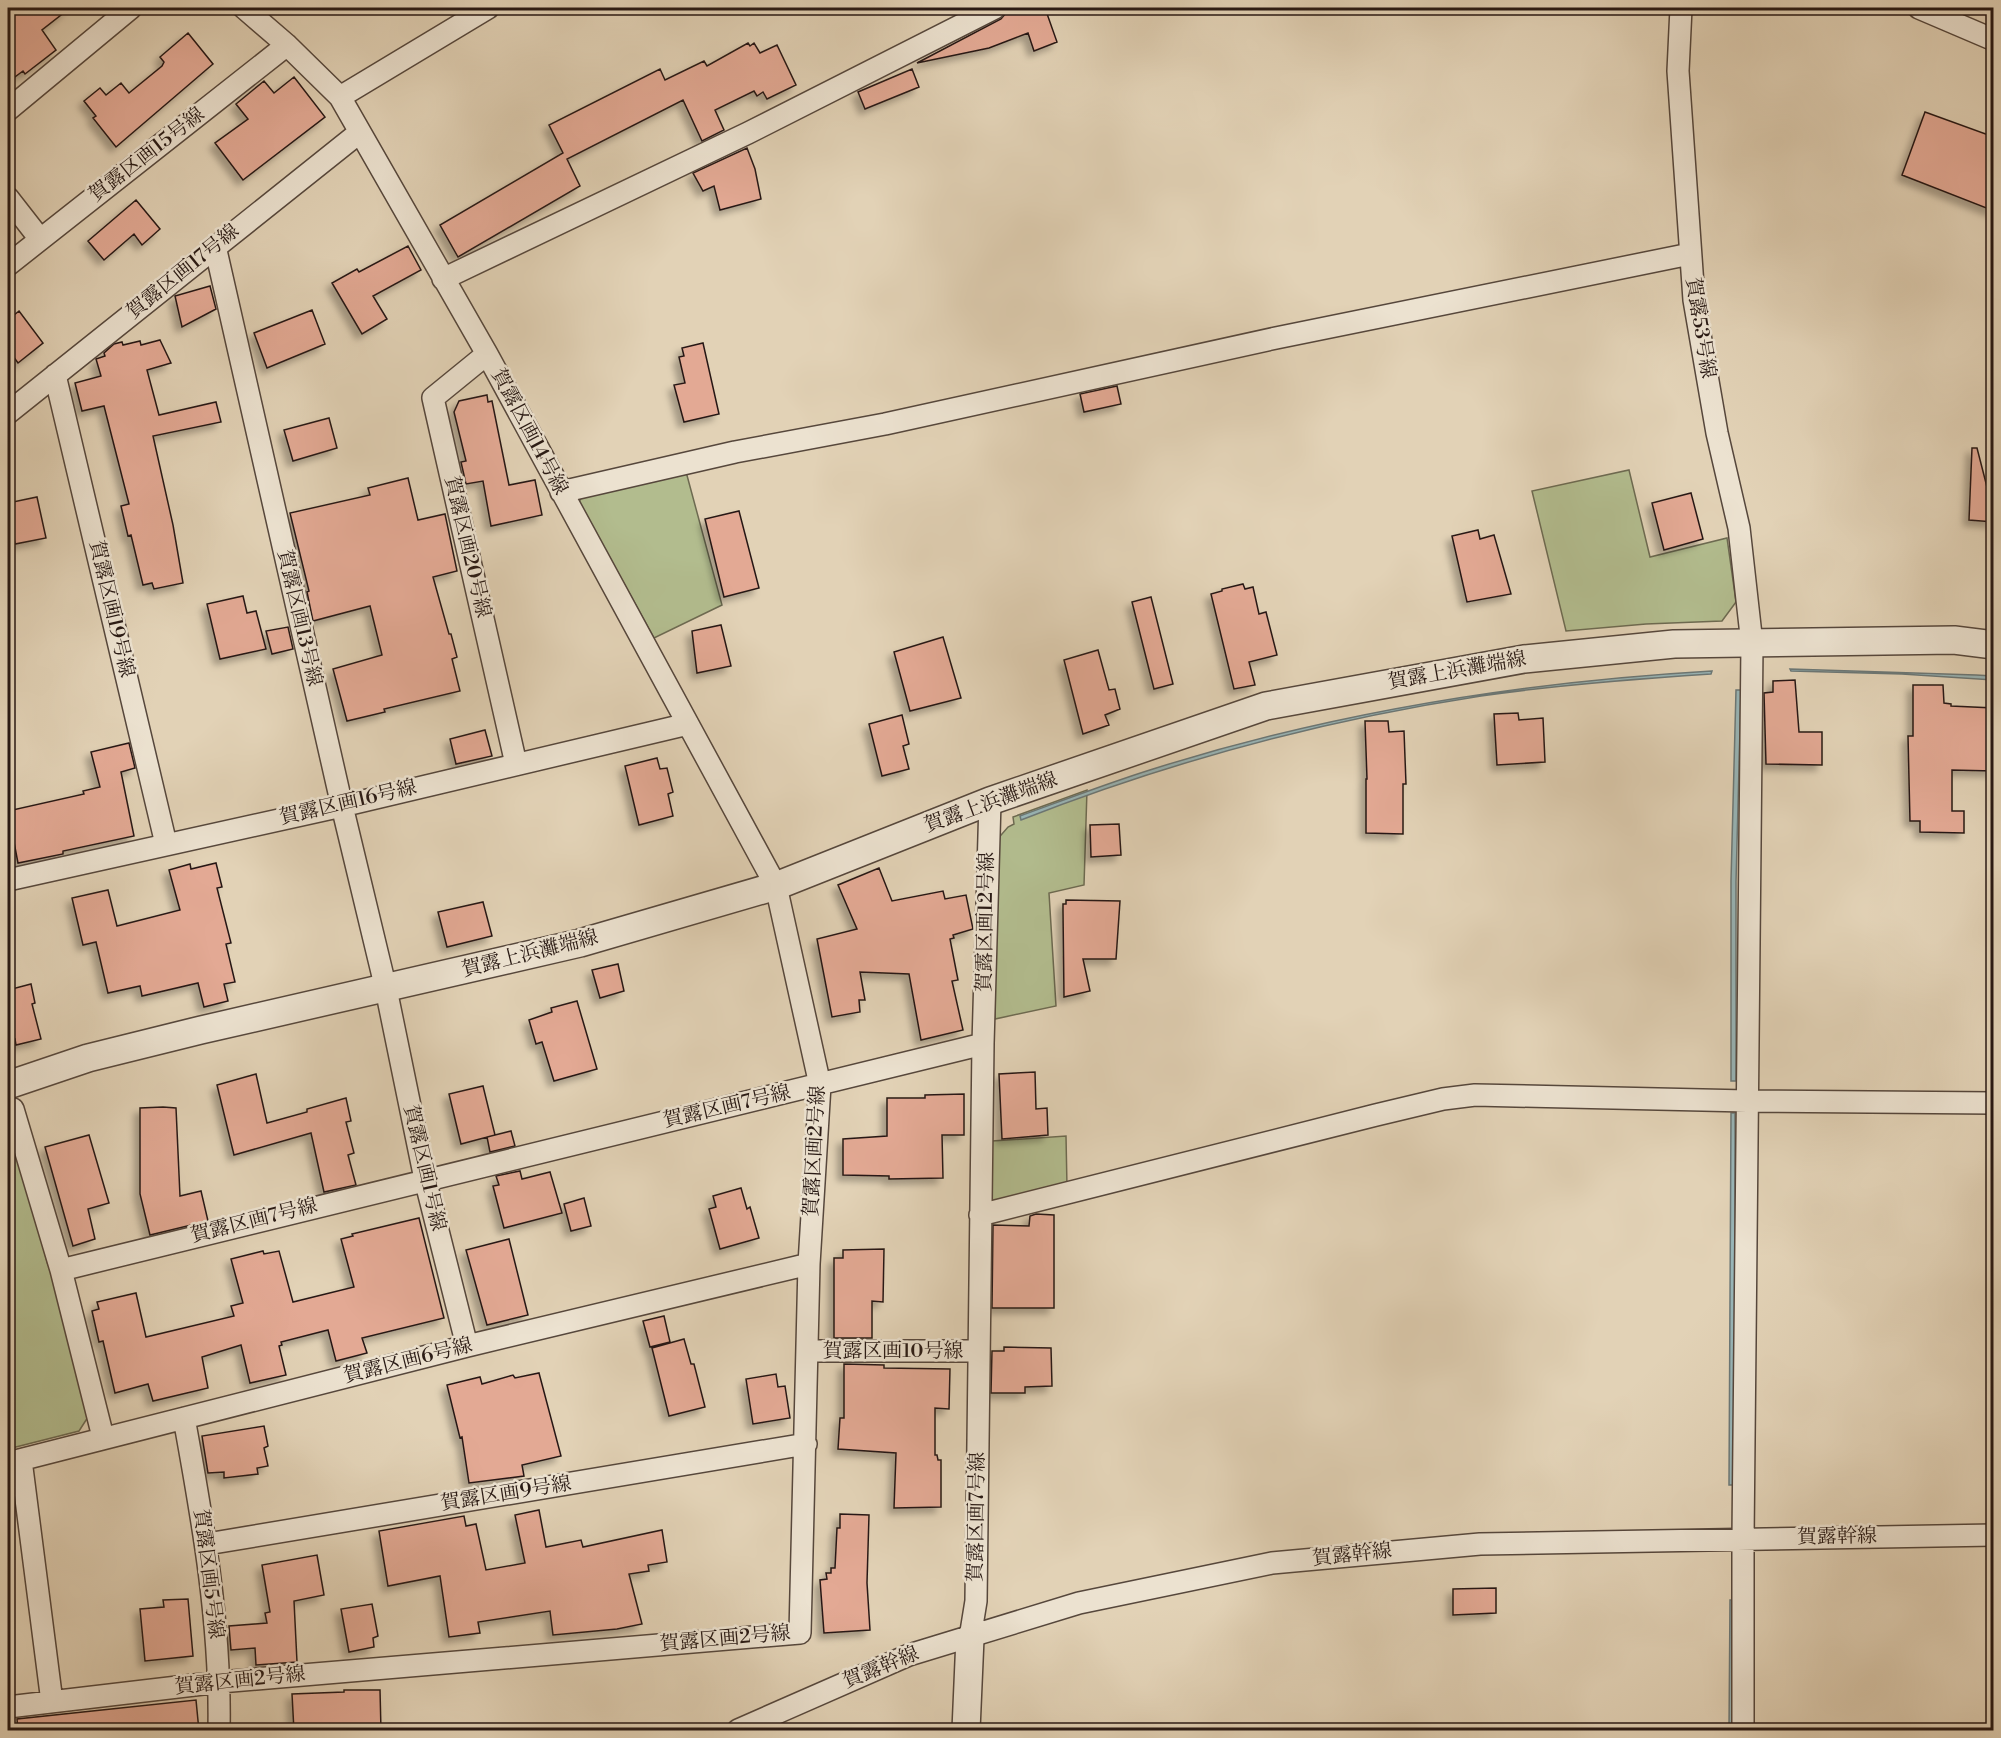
<svg xmlns="http://www.w3.org/2000/svg" width="2001" height="1738" font-family="'Libre Bodoni','Noto Serif JP',serif">
  <defs>
    <filter id="shadow"><feDropShadow dx="-5.5" dy="5.5" stdDeviation="3" flood-color="#0004"/></filter>
  </defs>
  <rect width="100%" height="100%" fill="#e2d2b6"/>
  <filter id="stains"><feTurbulence type="fractalNoise" baseFrequency=".00333" numOctaves="4"/><feColorMatrix values="0 0 0 0 .2 0 0 0 0 .09 0 0 0 0 .02 0 0 0 .5 -.17"/></filter>
  <radialGradient id="worn" r=".72"><stop offset=".6" stop-color="#630" stop-opacity="0"/><stop offset="1" stop-color="#630" stop-opacity=".3"/></radialGradient>
  <path fill="#b2bc8e" stroke="#6d6a51" stroke-width="1.5" d="M 685,468 L 722,605 L 654,638 L 579,502 L 584,493 Z
    M 1629,470 L 1650,557 L 1727,538 L 1736,602 L 1722,621 L 1646,624 L 1566,631 L 1532,491 Z
    M 1087,790 L 1084,885 L 1049,893 L 1056,1006 L 995,1019 L 995,842 L 1008,827 L 1014,824 L 1013,817 Z
    M 8,1119 L 48,1265 L 51,1265 L 88,1417 L 79,1431 L 8,1449 Z
    M 1066,1136 L 1067,1187 L 991,1206 L 992,1141 Z"/>
  <path fill="#98b5b7" stroke="#6b7776" stroke-width="1.5" d="M 1790,669 L 1976,675 L 1993,676 L 1993,680 L 1902,674 L 1791,671 Z
    M 1712,671 L 1711,674 C 1634,679 1557,685 1481,696 C 1324,720 1169,762 1021,820 L 1020,816 C 1064,800 1108,783 1153,769 C 1334,712 1522,682 1712,671 Z
    M 1736,690 L 1741,690 L 1736,882 L 1736,1081 L 1731,1081 L 1731,881 Z
    M 1731,1113 L 1735,1113 L 1735,1485 L 1729,1485 Z
    M 1730,1600 L 1735,1600 L 1734,1730 L 1729,1730 Z"/>
  <path fill="#e3a994" stroke="#281914" stroke-width="1.5" filter="url(#shadow)" d="M 8,8 L 70,8 L 42,30 L 56,50 L 25,74 L 23,71 L 8,82 Z
    M 1019,8 L 1045,8 L 1057,42 L 1034,51 L 1028,33 L 989,48 L 917,63 L 1001,19 L 1006,13 Z
    M 188,33 L 213,64 L 116,147 L 93,118 L 96,116 L 84,101 L 100,88 L 106,95 L 121,83 L 129,93 L 162,66 L 164,62 L 160,57 Z
    M 748,43 L 750,46 L 754,43 L 760,53 L 777,45 L 796,85 L 767,99 L 763,92 L 757,96 L 754,91 L 715,110 L 724,130 L 702,141 L 683,100 L 567,159 L 580,186 L 458,257 L 440,225 L 563,153 L 549,125 L 660,69 L 665,80 L 704,61 L 707,66 Z
    M 912,69 L 919,87 L 865,109 L 858,92 Z
    M 294,77 L 325,117 L 243,180 L 215,143 L 248,119 L 236,104 L 264,81 L 274,93 Z
    M 1925,112 L 1994,137 L 1994,211 L 1902,175 Z
    M 747,148 L 755,169 L 761,199 L 720,210 L 714,186 L 703,191 L 693,173 Z
    M 136,200 L 160,229 L 142,245 L 134,234 L 104,260 L 88,241 Z
    M 408,246 L 421,270 L 373,296 L 387,319 L 362,334 L 332,283 L 357,269 L 359,272 Z
    M 210,286 L 216,309 L 182,327 L 175,296 Z
    M 312,310 L 325,344 L 267,368 L 254,333 Z
    M 19,311 L 43,343 L 18,363 L 8,349 L 8,320 Z
    M 160,340 L 171,363 L 147,370 L 159,415 L 216,402 L 221,422 L 153,436 L 173,525 L 183,583 L 154,589 L 152,583 L 143,585 L 131,535 L 128,536 L 121,506 L 129,504 L 104,406 L 82,411 L 75,383 L 101,376 L 96,359 L 105,356 L 104,353 L 114,344 L 122,342 L 123,345 L 140,341 L 141,345 Z
    M 703,343 L 719,414 L 684,422 L 674,385 L 685,383 L 679,357 L 684,356 L 682,348 Z
    M 1117,386 L 1121,404 L 1084,412 L 1080,394 Z
    M 487,395 L 488,402 L 492,401 L 509,485 L 535,480 L 542,515 L 491,526 L 483,481 L 466,484 L 461,462 L 466,461 L 454,412 L 459,401 Z
    M 329,418 L 337,448 L 293,461 L 284,430 Z
    M 1972,448 L 1977,448 L 1987,487 L 1994,488 L 1994,522 L 1969,520 Z
    M 408,478 L 418,520 L 445,514 L 457,571 L 433,577 L 449,634 L 451,634 L 457,657 L 452,659 L 460,691 L 384,709 L 385,712 L 347,721 L 333,669 L 382,655 L 370,606 L 313,621 L 307,592 L 309,591 L 290,513 L 370,495 L 368,488 Z
    M 1691,493 L 1703,539 L 1664,550 L 1652,503 Z
    M 37,497 L 46,538 L 15,544 L 8,503 Z
    M 739,511 L 759,588 L 724,597 L 705,519 Z
    M 1478,530 L 1480,539 L 1494,535 L 1511,594 L 1467,602 L 1452,536 Z
    M 1243,584 L 1245,589 L 1253,587 L 1259,614 L 1266,612 L 1277,655 L 1249,662 L 1255,685 L 1234,689 L 1211,594 L 1222,591 L 1222,589 Z
    M 243,596 L 247,613 L 256,611 L 266,649 L 220,659 L 207,604 Z
    M 1151,597 L 1173,684 L 1154,689 L 1132,602 Z
    M 721,625 L 731,666 L 697,673 L 692,631 Z
    M 288,627 L 293,649 L 272,654 L 266,631 Z
    M 943,637 L 961,698 L 910,711 L 894,652 Z
    M 1098,650 L 1109,690 L 1115,689 L 1120,709 L 1105,715 L 1109,725 L 1083,734 L 1064,660 Z
    M 1795,680 L 1799,732 L 1822,732 L 1822,765 L 1766,764 L 1764,693 L 1773,692 L 1773,681 Z
    M 1913,685 L 1943,685 L 1944,703 L 1951,704 L 1951,706 L 1994,708 L 1994,771 L 1952,770 L 1952,811 L 1964,811 L 1964,833 L 1920,832 L 1920,821 L 1910,821 L 1908,736 L 1913,736 Z
    M 1518,713 L 1519,720 L 1543,718 L 1545,762 L 1497,765 L 1494,714 Z
    M 902,715 L 909,744 L 903,746 L 909,769 L 882,776 L 869,724 Z
    M 1365,721 L 1388,721 L 1389,732 L 1404,731 L 1406,784 L 1403,784 L 1403,834 L 1366,833 L 1366,779 L 1367,779 Z
    M 485,730 L 492,756 L 456,764 L 450,739 Z
    M 129,743 L 135,768 L 121,772 L 134,836 L 63,851 L 63,854 L 18,863 L 8,811 L 84,794 L 83,791 L 100,787 L 91,752 Z
    M 657,758 L 660,769 L 667,768 L 673,792 L 668,794 L 673,816 L 639,825 L 625,766 Z
    M 1119,824 L 1121,855 L 1091,857 L 1090,825 Z
    M 216,863 L 222,887 L 217,888 L 231,943 L 226,944 L 235,982 L 224,984 L 228,1001 L 204,1007 L 198,983 L 142,996 L 140,986 L 108,993 L 96,942 L 83,945 L 72,898 L 108,890 L 117,926 L 180,910 L 169,870 L 190,864 L 191,869 Z
    M 879,868 L 892,901 L 943,891 L 945,899 L 966,895 L 973,929 L 953,935 L 954,938 L 950,939 L 958,980 L 952,981 L 963,1030 L 921,1040 L 909,974 L 860,972 L 865,1000 L 859,1000 L 860,1012 L 832,1017 L 817,939 L 857,929 L 838,885 Z
    M 1066,900 L 1120,901 L 1116,959 L 1083,959 L 1090,991 L 1064,997 L 1063,911 L 1063,904 L 1066,904 Z
    M 483,902 L 492,936 L 447,947 L 438,912 Z
    M 618,964 L 624,991 L 600,998 L 592,970 Z
    M 31,984 L 35,1003 L 32,1004 L 41,1039 L 16,1045 L 15,1039 L 8,1041 L 8,990 Z
    M 577,1001 L 597,1069 L 554,1081 L 542,1042 L 536,1044 L 529,1020 L 552,1012 L 551,1008 Z
    M 1035,1072 L 1036,1109 L 1047,1108 L 1048,1135 L 1002,1139 L 999,1074 Z
    M 256,1074 L 267,1123 L 307,1112 L 307,1109 L 346,1098 L 351,1121 L 346,1122 L 354,1153 L 348,1155 L 356,1185 L 324,1192 L 311,1133 L 234,1155 L 217,1085 Z
    M 483,1086 L 495,1135 L 461,1144 L 449,1094 Z
    M 964,1094 L 964,1135 L 942,1135 L 943,1178 L 889,1179 L 889,1176 L 843,1175 L 843,1139 L 887,1136 L 887,1098 L 925,1098 L 925,1095 Z
    M 163,1107 L 176,1108 L 180,1196 L 201,1191 L 208,1221 L 150,1235 L 140,1194 L 140,1108 Z
    M 511,1131 L 515,1146 L 490,1152 L 487,1137 Z
    M 89,1135 L 109,1203 L 88,1209 L 95,1239 L 73,1246 L 45,1147 Z
    M 520,1171 L 522,1179 L 550,1172 L 562,1213 L 504,1228 L 493,1186 L 499,1185 L 496,1176 Z
    M 741,1188 L 747,1209 L 750,1207 L 759,1238 L 720,1249 L 709,1209 L 716,1207 L 713,1196 Z
    M 584,1198 L 591,1226 L 571,1231 L 564,1204 Z
    M 1036,1214 L 1054,1215 L 1054,1308 L 992,1308 L 993,1225 L 1029,1226 L 1030,1216 Z
    M 419,1218 L 444,1318 L 362,1338 L 367,1353 L 336,1361 L 328,1330 L 281,1342 L 282,1345 L 279,1346 L 286,1375 L 250,1383 L 241,1345 L 202,1357 L 208,1388 L 153,1401 L 148,1384 L 115,1393 L 103,1341 L 99,1342 L 92,1311 L 99,1309 L 97,1302 L 136,1293 L 146,1337 L 234,1316 L 231,1306 L 243,1303 L 231,1259 L 263,1251 L 264,1254 L 279,1251 L 293,1302 L 354,1287 L 341,1239 L 353,1236 L 352,1234 Z
    M 509,1239 L 528,1315 L 487,1325 L 466,1250 Z
    M 884,1249 L 883,1302 L 872,1301 L 872,1338 L 834,1338 L 834,1258 L 843,1258 L 843,1250 Z
    M 664,1316 L 670,1342 L 650,1347 L 643,1321 Z
    M 684,1339 L 691,1364 L 694,1364 L 705,1407 L 669,1416 L 652,1348 Z
    M 1004,1347 L 1051,1348 L 1052,1386 L 1025,1387 L 1025,1393 L 991,1393 L 992,1351 L 1004,1351 Z
    M 844,1364 L 884,1365 L 884,1368 L 950,1369 L 949,1409 L 935,1408 L 935,1455 L 937,1455 L 938,1460 L 941,1460 L 941,1507 L 894,1508 L 896,1453 L 838,1449 L 840,1418 L 844,1418 Z
    M 539,1373 L 561,1456 L 522,1465 L 524,1476 L 469,1483 L 462,1437 L 460,1438 L 447,1385 L 480,1377 L 482,1384 L 513,1375 L 515,1378 Z
    M 776,1374 L 778,1387 L 785,1386 L 790,1418 L 753,1424 L 746,1379 Z
    M 264,1426 L 268,1446 L 264,1448 L 268,1466 L 257,1468 L 258,1474 L 224,1478 L 224,1472 L 208,1473 L 202,1436 Z
    M 539,1510 L 546,1547 L 581,1540 L 583,1547 L 662,1530 L 667,1562 L 648,1565 L 649,1571 L 629,1574 L 642,1624 L 617,1629 L 553,1635 L 550,1611 L 478,1622 L 480,1633 L 449,1637 L 440,1576 L 388,1586 L 379,1531 L 464,1516 L 466,1526 L 476,1524 L 486,1570 L 525,1563 L 515,1515 Z
    M 840,1514 L 869,1515 L 867,1583 L 870,1630 L 824,1633 L 820,1580 L 827,1579 L 826,1573 L 831,1573 L 831,1568 L 835,1568 L 837,1528 L 840,1528 Z
    M 317,1555 L 324,1595 L 294,1601 L 297,1662 L 256,1665 L 255,1648 L 231,1650 L 229,1626 L 267,1623 L 265,1613 L 270,1612 L 262,1565 Z
    M 1496,1588 L 1496,1613 L 1453,1615 L 1453,1589 Z
    M 188,1599 L 193,1656 L 145,1661 L 140,1609 L 164,1607 L 163,1600 Z
    M 372,1604 L 378,1636 L 373,1638 L 374,1647 L 349,1652 L 341,1609 Z
    M 344,1690 L 380,1690 L 381,1731 L 294,1731 L 292,1694 L 344,1692 Z
    M 196,1700 L 199,1731 L 18,1731 L 17,1719 Z"/>
  <g fill="none" stroke-linecap="round" stroke-linejoin="round">
    <g stroke="#56473c" stroke-width="24">
      <path id="minor" d="M 1681,8 L 1678,71 L 1694,300 L 1717,433 L 1739,528 L 1752,644 L 1743,1539 L 1743,1730
        M 1919,8 L 1994,40
        M 340,97 L 488,8
        M 8,110 L 131,8
        M 8,198 L 40,239
        M 215,246 L 342,806 L 386,989 L 425,1179 L 467,1346
        M 8,265 L 287,45
        M 443,279 L 748,133 L 995,8
        M 487,354 L 433,398 L 516,764
        M 55,375 L 166,844
        M 8,413 L 360,132
        M 561,492 L 735,452 L 885,424 L 1276,338 L 1690,254
        M 8,880 L 342,806 L 688,724
        M 983,1044 L 990,801
        M 13,1109 L 61,1270
        M 980,1215 L 1376,1115 L 1443,1099 L 1475,1095 L 1747,1101 L 1994,1103
        M 807,1351 L 978,1351
        M 184,1418 C 203,1522 221,1625 219,1730
        M 103,1437 L 61,1270 L 983,1044 L 976,1601 L 970,1638
        M 21,1460 L 52,1702
        M 8,1463 L 467,1346 L 809,1264
        M 207,1544 L 806,1444
        M 8,1707 L 220,1682 L 800,1633 L 809,1264 L 820,1085 L 776,886 L 487,354 L 340,97 L 287,45 L 244,8
        M 738,1730 L 909,1655 L 1079,1603 L 1272,1563 L 1480,1544 L 1994,1535"/>
    </g>
    <g stroke="#56473c" stroke-width="30">
      <path id="tertiary" d="M 8,1085 L 88,1058 L 201,1030 L 580,943 L 776,886 L 990,801 L 1266,706 L 1524,659 L 1674,644 L 1954,640 L 1994,645
        M 966,1730 L 970,1638"/>
    </g>
    <use href="#minor" stroke="#ece2d0" stroke-width="21"/>
    <use href="#tertiary" stroke="#ece2d0" stroke-width="27"/>
  </g>
  <g text-anchor="middle" dominant-baseline="central" stroke-width="5" stroke-linejoin="round" paint-order="stroke">
    <g font-size="20" fill="#281914" stroke="#ece2d0">
      <text transform="translate(147 155) rotate(-38)">賀露区画15号線</text>
      <text transform="translate(183 272) rotate(-39)">賀露区画17号線</text>
      <text transform="translate(1700 328) rotate(81)">賀露53号線</text>
      <text transform="translate(529 432) rotate(62)">賀露区画14号線</text>
      <text transform="translate(467 547) rotate(77)">賀露区画20号線</text>
      <text transform="translate(111 609) rotate(77)">賀露区画19号線</text>
      <text transform="translate(299 618) rotate(77)">賀露区画13号線</text>
      <text transform="translate(1457 671) rotate(-10)">賀露上浜灘端線</text>
      <text transform="translate(348 803) rotate(-13)">賀露区画16号線</text>
      <text transform="translate(991 803) rotate(-20)">賀露上浜灘端線</text>
      <text transform="translate(986 922) rotate(-89)">賀露区画12号線</text>
      <text transform="translate(530 954) rotate(-14)">賀露上浜灘端線</text>
      <text transform="translate(727 1107) rotate(-13)">賀露区画7号線</text>
      <text transform="translate(815 1151) rotate(-87)">賀露区画2号線</text>
      <text transform="translate(424 1168) rotate(77)">賀露区画1号線</text>
      <text transform="translate(254 1221) rotate(-14)">賀露区画7号線</text>
      <text x="893" y="1351">賀露区画10号線</text>
      <text transform="translate(408 1361) rotate(-14)">賀露区画6号線</text>
      <text transform="translate(506 1494) rotate(-9)">賀露区画9号線</text>
      <text transform="translate(977 1517) rotate(-89)">賀露区画7号線</text>
      <text transform="translate(1837 1537) rotate(-1)">賀露幹線</text>
      <text transform="translate(1352 1555) rotate(-6)">賀露幹線</text>
      <text transform="translate(208 1574) rotate(83)">賀露区画5号線</text>
      <text transform="translate(725 1639) rotate(-5)">賀露区画2号線</text>
      <text transform="translate(881 1668) rotate(-22)">賀露幹線</text>
      <text transform="translate(240 1681) rotate(-6)">賀露区画2号線</text>
    </g>
  </g>
  <rect width="2001" height="1738" fill="none" stroke="#e2d2b6" stroke-width="30"/>
  <rect x="9" y="9" width="1983" height="1720" fill="none" stroke="#281914" stroke-width="3"/>
  <rect x="15" y="15" width="1971" height="1708" fill="none" stroke="#281914" stroke-width="1.5"/>
  <rect width="100%" height="100%" filter="url(#stains)"/>
  <rect width="100%" height="100%" fill="url(#worn)"/>
</svg>
